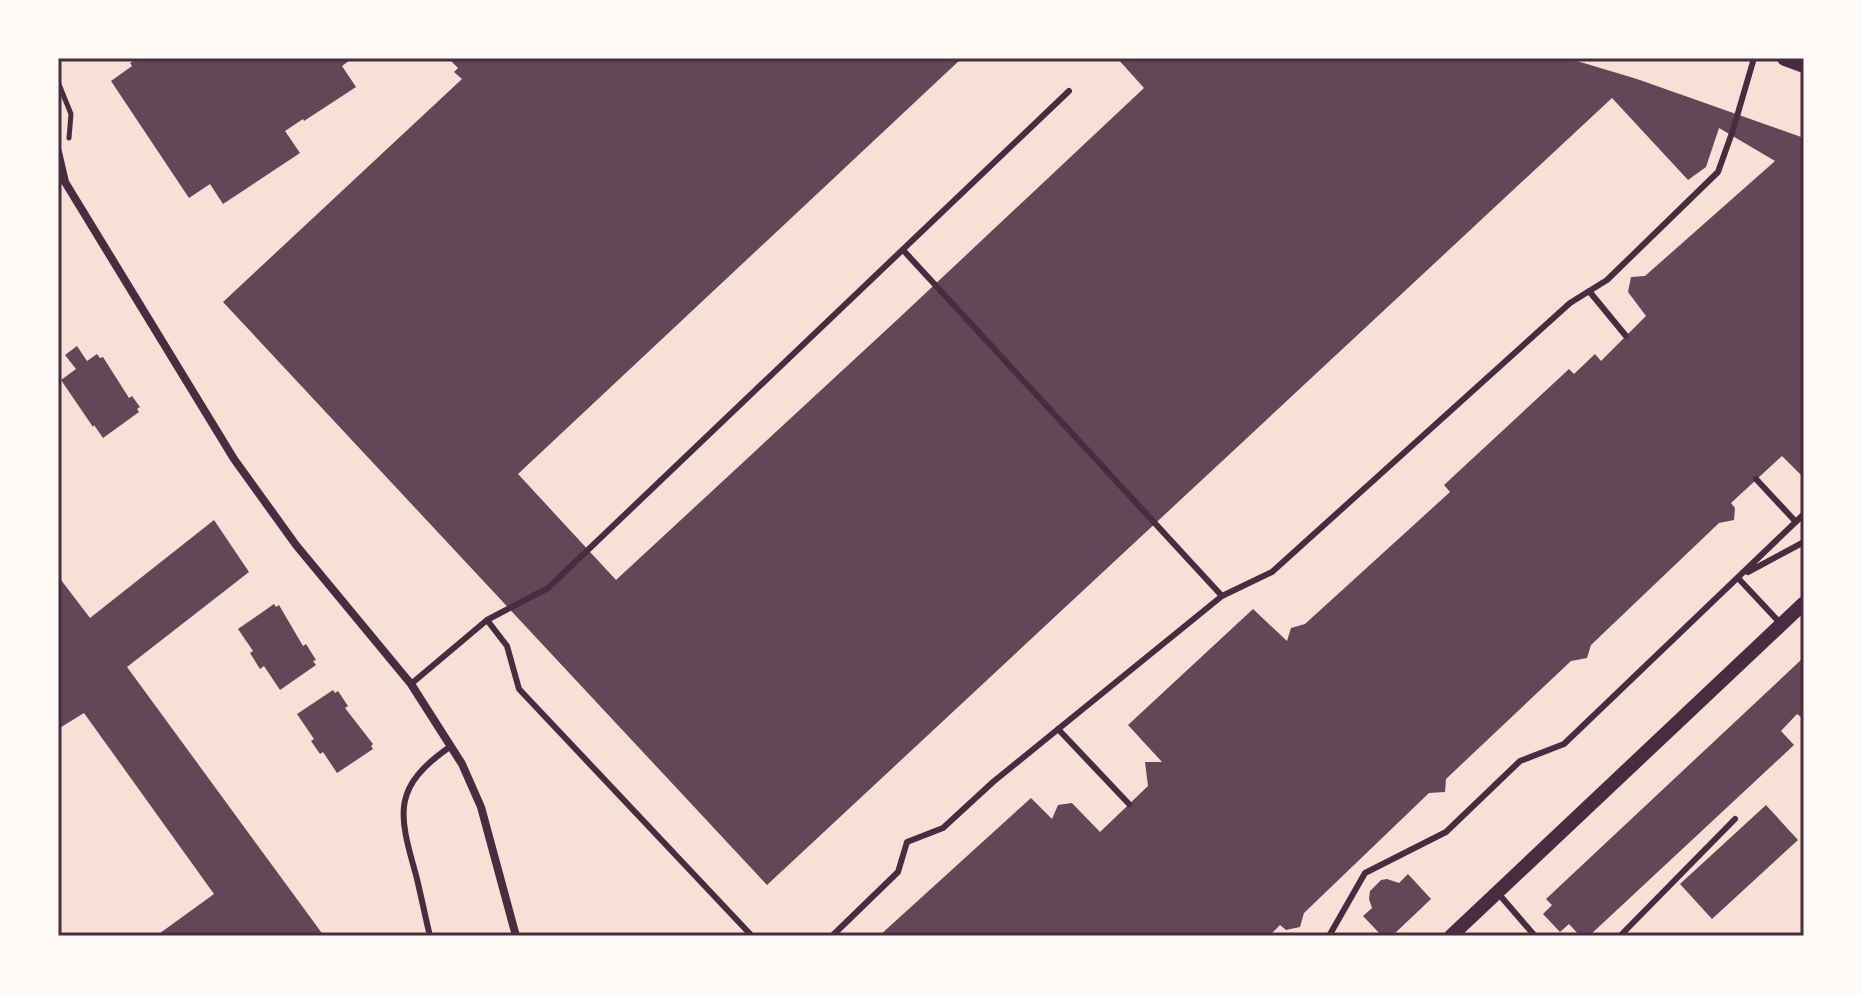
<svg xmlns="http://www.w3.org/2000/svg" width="1862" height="994" font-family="'Archivo Narrow',sans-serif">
  <rect width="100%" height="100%" fill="#f7e1d7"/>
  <path fill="#644757" d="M 137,58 L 347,58 L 349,61 L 342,66 L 356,87 L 304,121 L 303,119 L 285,131 L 300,153 L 223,204 L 210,184 L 189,198 L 111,81 L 132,66 L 130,63 Z
    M 448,58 L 962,58 L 518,474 L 616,580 L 898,319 L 1144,88 L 1117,58 L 1567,58 L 1637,79 L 1804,138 L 1804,478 L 1782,456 L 1731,503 L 1735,508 L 1734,520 L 1719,523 L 1591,645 L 1587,658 L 1571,661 L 1446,779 L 1445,792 L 1429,793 L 1304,913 L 1300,927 L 1286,930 L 1280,925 L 1269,936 L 879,936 L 1031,798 L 1052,819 L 1058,805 L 1072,803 L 1100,832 L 1148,786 L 1145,762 L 1162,762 L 1128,725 L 1253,609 L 1287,641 L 1291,628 L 1305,624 L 1450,492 L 1444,485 L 1569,369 L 1574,374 L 1595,354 L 1601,361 L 1646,316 L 1628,292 L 1631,277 L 1645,276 L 1775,161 L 1719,128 L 1706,167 L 1688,180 L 1612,98 L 767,885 L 223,302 L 462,79 L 454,72 L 458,68 Z
    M 77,346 L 87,361 L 97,354 L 100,358 L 103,357 L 129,398 L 132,396 L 140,407 L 137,409 L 139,412 L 103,438 L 94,425 L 93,427 L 61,380 L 76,369 L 65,355 Z
    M 214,520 L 249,572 L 127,667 L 324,936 L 156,936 L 214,894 L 84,713 L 58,729 L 58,576 L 90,618 Z
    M 274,604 L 276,607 L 279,605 L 303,646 L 306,644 L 316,660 L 313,661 L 316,665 L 280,690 L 264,666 L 260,669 L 250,653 L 253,651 L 238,629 Z
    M 1802,659 L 1804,711 L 1801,717 L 1797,714 L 1781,731 L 1794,745 L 1589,936 L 1580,936 L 1569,924 L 1560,932 L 1543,914 L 1552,905 L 1546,899 Z
    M 333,690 L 335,693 L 338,691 L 348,706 L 345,708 L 373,744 L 371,746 L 373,749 L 337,773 L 323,752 L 320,754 L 311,741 L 314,739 L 297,714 Z
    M 1766,805 L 1798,840 L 1712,919 L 1680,884 Z
    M 1408,874 L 1431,899 L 1392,936 L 1382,936 L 1363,916 L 1372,908 L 1369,899 L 1370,891 L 1381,880 L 1387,879 L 1399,883 Z"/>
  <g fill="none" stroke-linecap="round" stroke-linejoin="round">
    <path stroke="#4a2c40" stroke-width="5" d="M 58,82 L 71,114 L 69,138"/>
    <path stroke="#4a2c40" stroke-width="6" d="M 903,250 L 1222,596
      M 1589,291 L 1626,336
      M 1756,479 L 1796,522
      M 1748,572 L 1804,542
      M 1738,578 L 1781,624
      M 487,620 L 507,646 L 519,689 L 752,936
      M 411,684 L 487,620 L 548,588 L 1069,91
      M 1058,729 L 1129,804
      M 1497,892 L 1535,936
      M 430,936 C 425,916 421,895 416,875 C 398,812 392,787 451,746
      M 832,936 L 898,872 L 907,842 L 943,828 L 993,782 L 1222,596 L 1272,572 L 1570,303 L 1607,280 L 1718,172 L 1733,130 L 1754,58
      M 1329,936 L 1365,873 L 1446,832 L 1520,761 L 1564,744 L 1804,514
      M 1620,936 L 1735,819"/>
    <path stroke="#4a2c40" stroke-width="8" d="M 58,152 L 65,182
      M 58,176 L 65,182 L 234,459 L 296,545 L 411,684 L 462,764 L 481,807 L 516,936"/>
    <path stroke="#4a2c40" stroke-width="14" d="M 1451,936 L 1804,603"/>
    <path stroke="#4a2c40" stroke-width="16" d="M 1785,58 L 1804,65"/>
  </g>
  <rect width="1862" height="994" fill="none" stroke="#fffaf5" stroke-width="120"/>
  <rect x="60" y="60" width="1742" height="874" fill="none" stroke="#4a2c40" stroke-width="3"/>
</svg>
